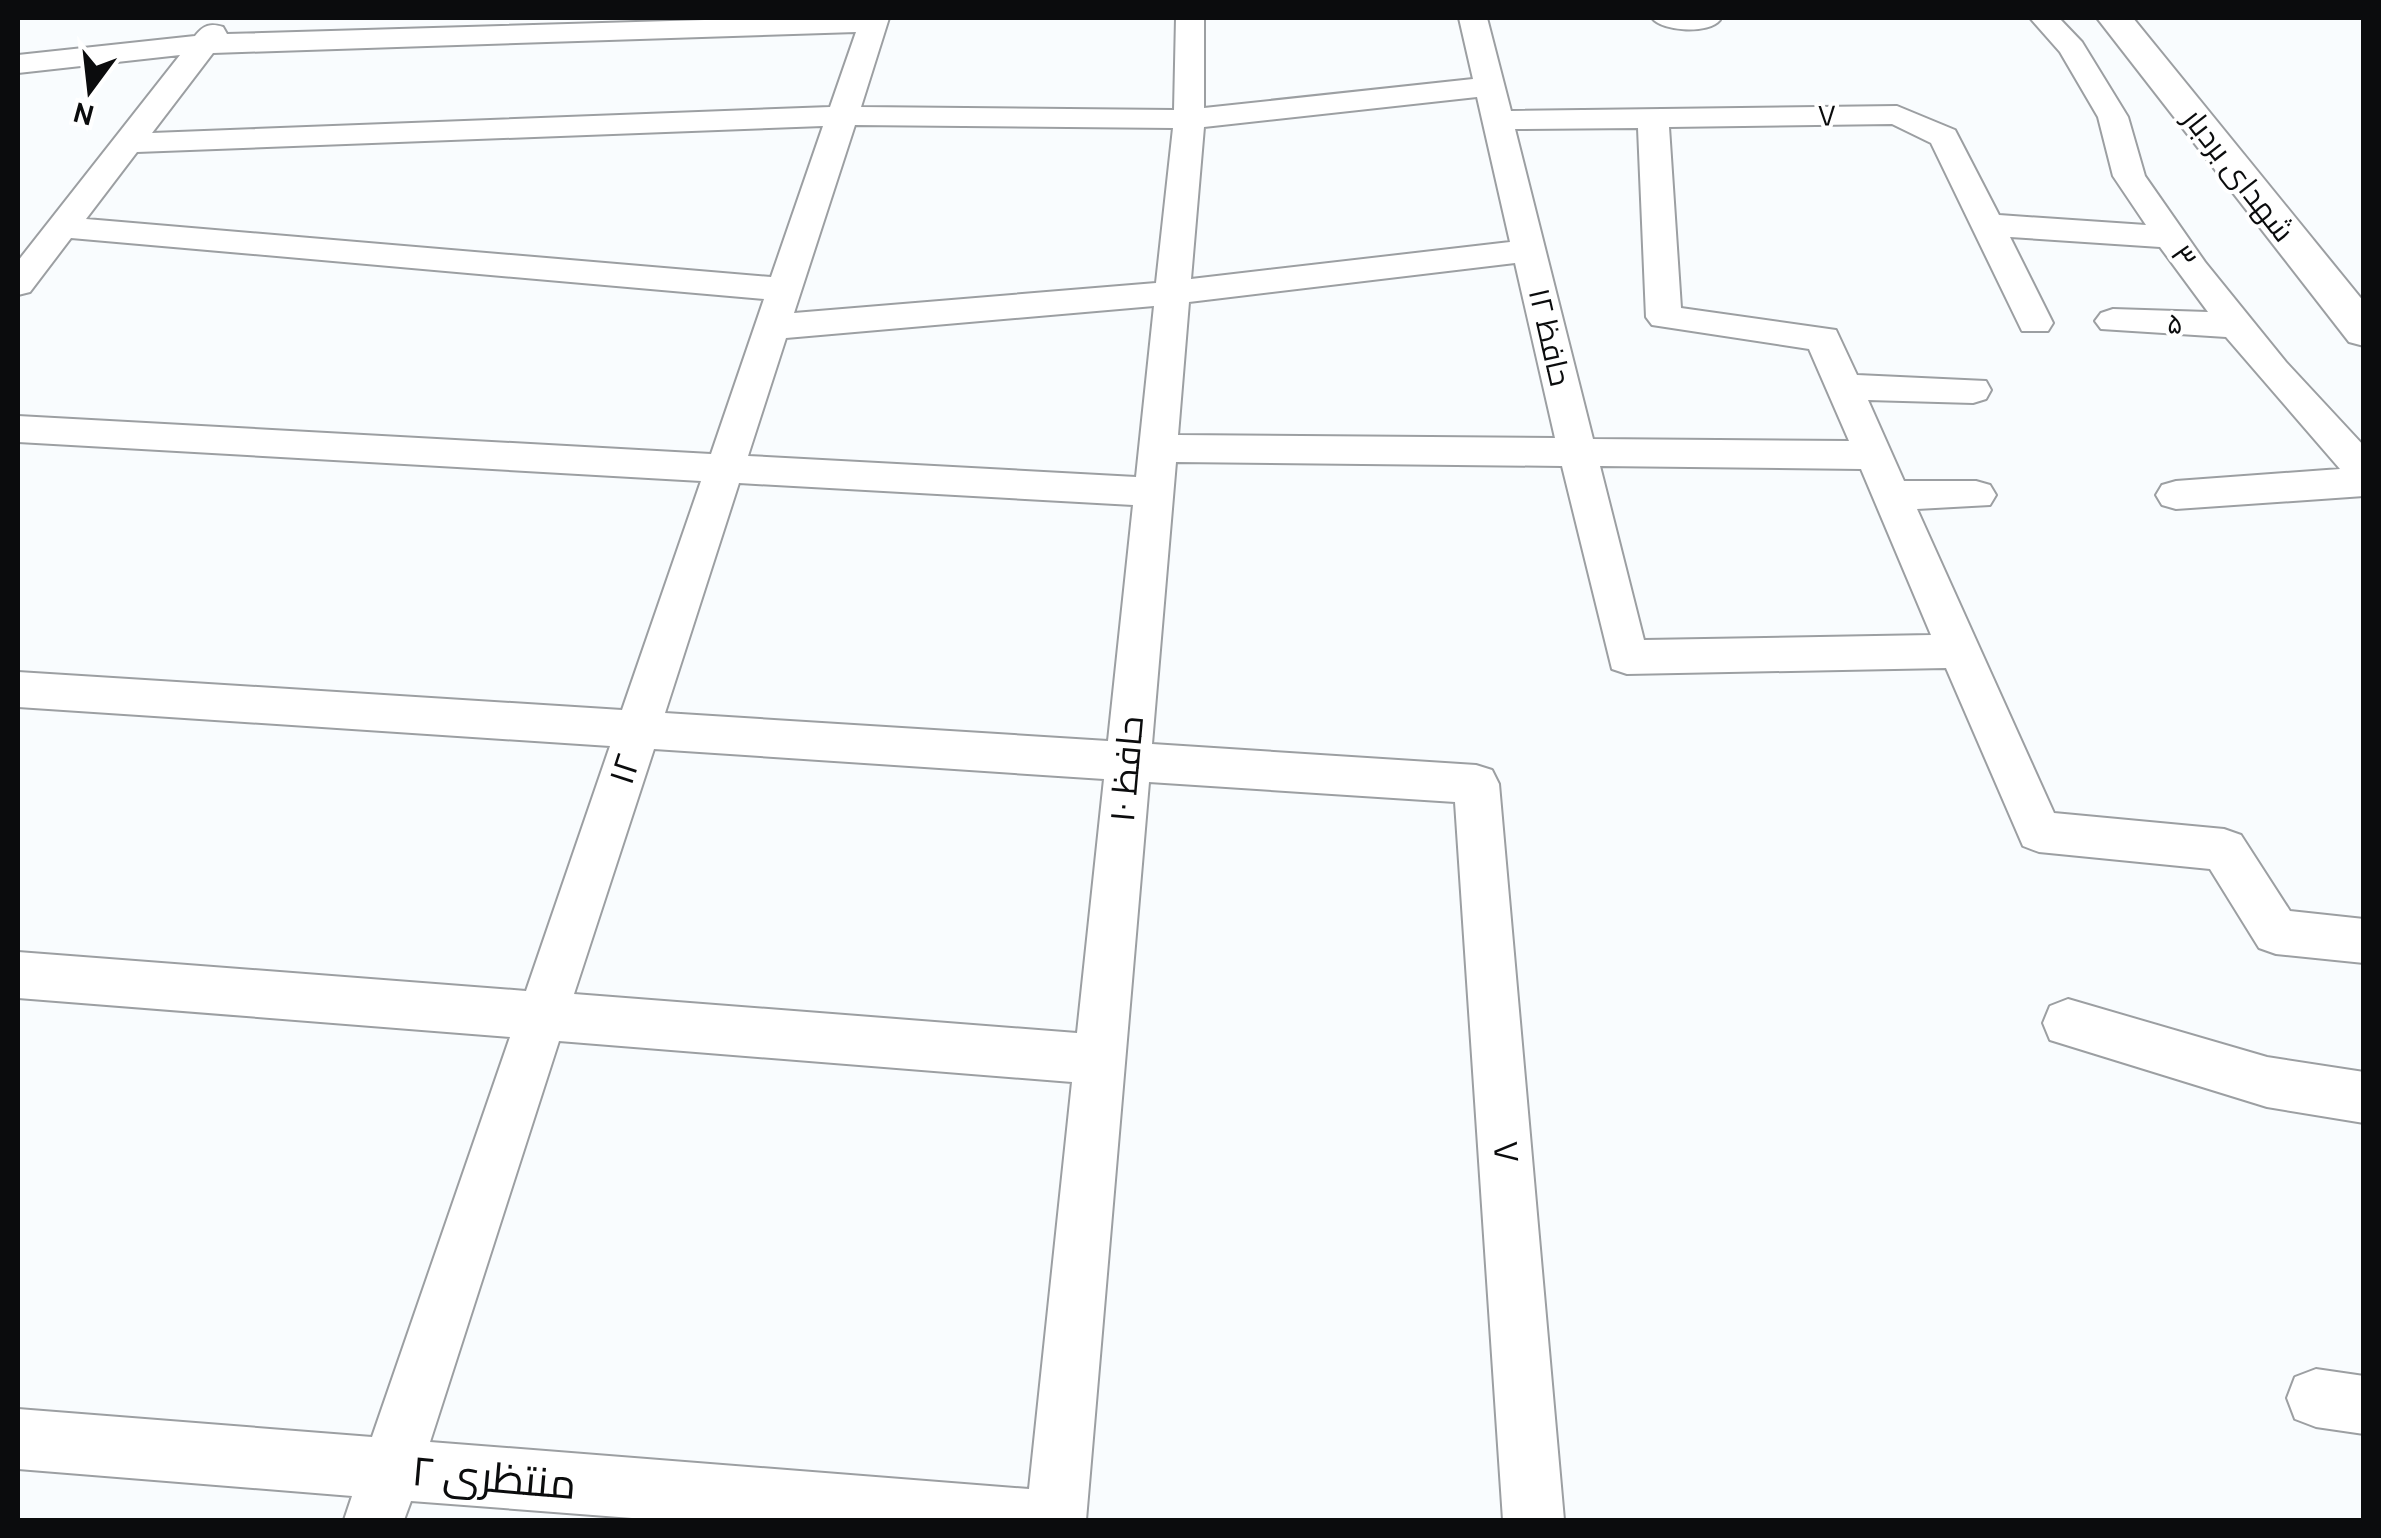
<svg xmlns="http://www.w3.org/2000/svg" width="2381" height="1538" font-family="Cabin,Cairo,sans-serif">
  <rect width="100%" height="100%" fill="#f9fcfe"/>
  <g fill="none" stroke-linecap="round" stroke-linejoin="round">
    <g stroke="#9c9fa2" stroke-width="4">
      <path id="street" d="M 771,18 L 889,18 L 861,107 L 1174,110 L 1176,18 L 1204,18 L 1204,108 L 1473,79 L 1459,18 L 1487,18 L 1511,111 L 1897,106 L 1955,130 L 1999,215 L 2146,225 L 2113,176 L 2098,117 L 2060,52 L 2030,18 L 2059,18 L 2082,42 L 2128,117 L 2145,176 L 2205,262 L 2286,362 L 2364,446 L 2364,496 L 2176,509 L 2162,505 L 2156,495 L 2162,485 L 2176,481 L 2340,469 L 2226,337 L 2101,329 L 2095,321 L 2101,313 L 2113,309 L 2208,312 L 2160,247 L 2010,237 L 2053,323 L 2048,331 L 2022,331 L 1931,143 L 1892,124 L 1669,127 L 1681,308 L 1836,330 L 1857,375 L 1986,381 L 1991,390 L 1986,399 L 1973,403 L 1868,400 L 1904,481 L 1976,481 L 1990,485 L 1996,495 L 1990,505 L 1917,509 L 2054,813 L 2224,829 L 2241,835 L 2290,911 L 2364,919 L 2364,963 L 2276,954 L 2259,948 L 2210,869 L 2039,852 L 2023,846 L 1946,668 L 1627,674 L 1612,669 L 1562,466 L 1176,462 L 1152,744 L 1476,765 L 1492,770 L 1499,784 L 1564,1520 L 1503,1520 L 1455,802 L 1149,782 L 1086,1520 L 658,1520 L 411,1501 L 404,1520 L 344,1520 L 352,1496 L 18,1469 L 18,1409 L 372,1437 L 510,1037 L 18,998 L 18,952 L 526,991 L 610,746 L 18,707 L 18,672 L 622,710 L 701,481 L 18,442 L 18,416 L 711,454 L 764,299 L 71,238 L 30,292 L 18,295 L 18,261 L 180,55 L 18,73 L 18,55 L 195,36 C 204,25 210,23 223,27 L 227,34 ZM 856,32 L 830,107 L 152,133 L 213,53 ZM 1477,97 L 1510,242 L 1191,279 L 1204,127 ZM 855,125 L 1173,128 L 1156,283 L 794,313 ZM 823,126 L 771,277 L 86,219 L 137,152 ZM 1638,128 L 1646,317 L 1652,325 L 1809,349 L 1849,441 L 1593,439 L 1515,129 ZM 1515,263 L 1555,438 L 1178,435 L 1189,302 ZM 1154,306 L 1136,477 L 748,456 L 786,338 ZM 1600,466 L 1861,469 L 1931,635 L 1644,640 ZM 739,483 L 1133,505 L 1108,741 L 665,713 ZM 654,749 L 1104,779 L 1077,1033 L 574,994 ZM 559,1041 L 1072,1082 L 1029,1489 L 430,1442 Z
        M 1652,18 L 1719,18 L 1720,20 C 1709,34 1663,32 1652,18 Z
        M 2068,999 L 2267,1057 L 2364,1072 L 2364,1123 L 2267,1107 L 2050,1040 L 2043,1023 L 2050,1006 Z
        M 2316,1369 L 2364,1376 L 2364,1434 L 2316,1427 L 2295,1419 L 2287,1398 L 2295,1377 Z"/>
    </g>
    <g stroke="#9c9fa2" stroke-width="4">
      <path id="secondary" d="M 2097,18 L 2133,18 L 2364,302 L 2364,346 L 2349,342 Z"/>
    </g>
    <use href="#street" fill="#fff" fill-rule="evenodd"/>
    <use href="#secondary" fill="#fff" fill-rule="evenodd"/>
  </g>
  <g text-anchor="middle" dominant-baseline="central" stroke-width="8" stroke-linejoin="round" paint-order="stroke">
    <g font-size="30" fill="#0b0c0d" stroke="#fff">
      <text transform="translate(1827 115) rotate(-1)">۷</text>
      <text transform="translate(2239 175) rotate(52)">شهدای بردبار</text>
      <text transform="translate(2184 256) rotate(55)">۳</text>
      <text transform="translate(2175 323) rotate(2)">۵</text>
      <text transform="translate(1550 337) rotate(77)">حافظ ۱۲</text>
    </g>
    <g font-size="35" fill="#0b0c0d" stroke="#fff">
      <text transform="translate(624 769) rotate(-72)">۱۲</text>
      <text transform="translate(1126 769) rotate(-85)">حافظ ۱۰</text>
      <text transform="translate(1505 1152) rotate(-94)">۸</text>
    </g>
    <g font-size="42" fill="#0b0c0d" stroke="#fff">
      <text transform="translate(494 1477) rotate(5)">منتظری ۲</text>
    </g>
  </g>
  <rect width="2381" height="1538" fill="none" stroke="#0b0c0d" stroke-width="40"/>
  <g transform="translate(90 90) rotate(195)" stroke="#ffffff" stroke-width="8" paint-order="stroke">
  <path d="M0-8L18 38L0 25L-18 38Z" fill="#0b0c0d"/>
  <text y="-15" font-size="28" font-weight="bold" text-anchor="middle" fill="#0b0c0d">N</text>
  </g>
</svg>
